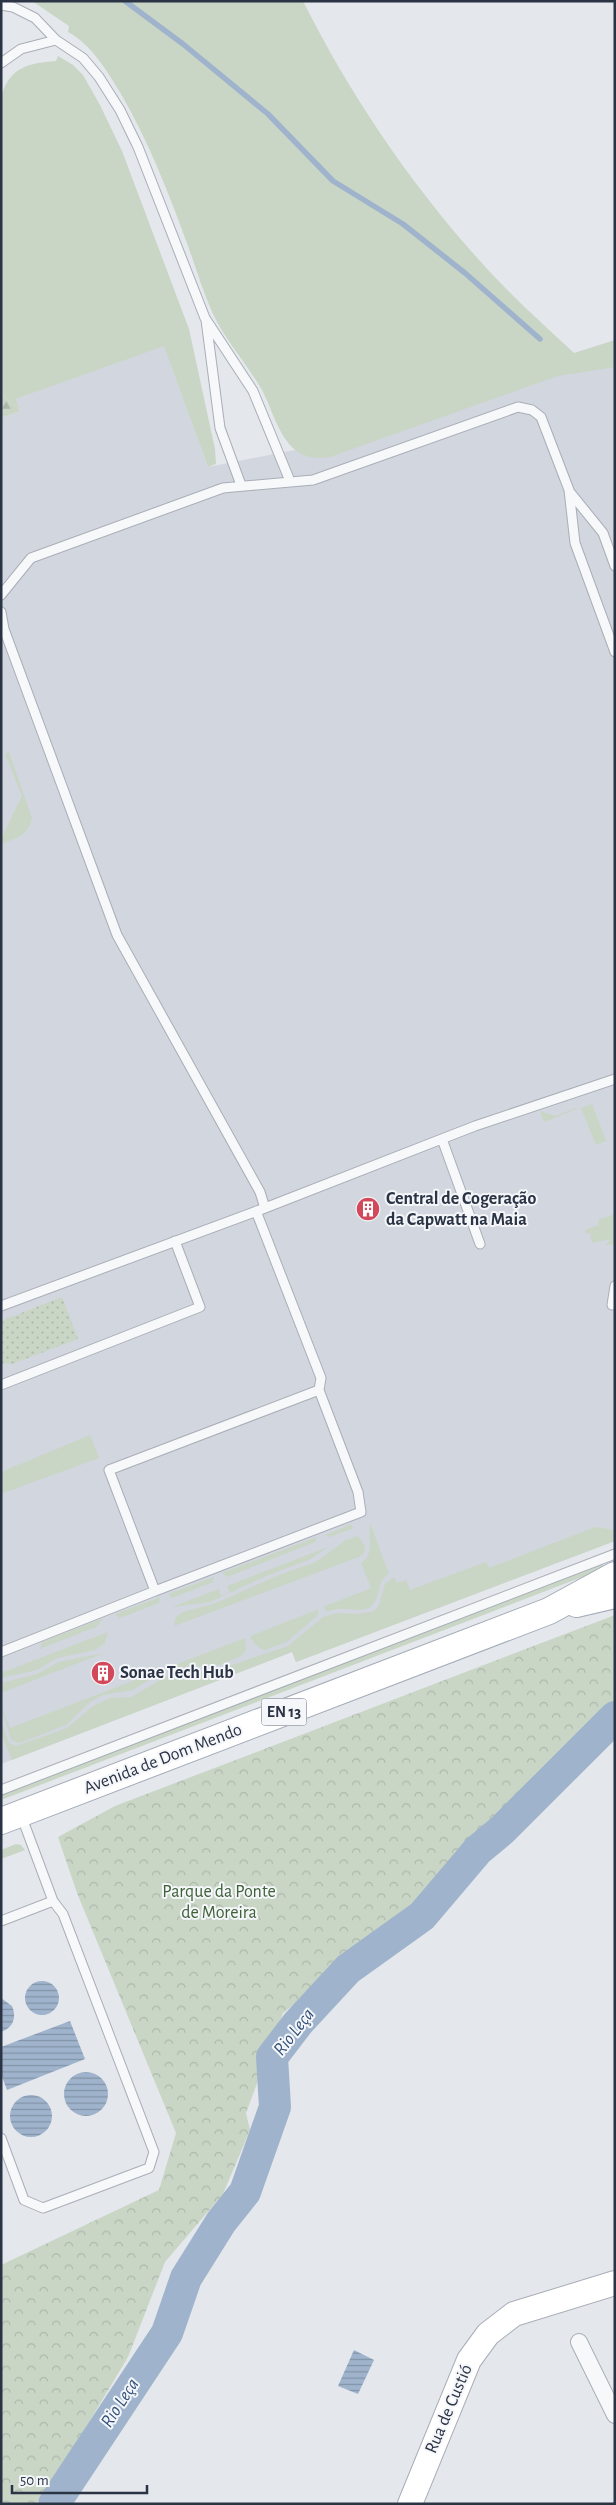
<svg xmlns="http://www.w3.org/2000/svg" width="616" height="2505" font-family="'Alegreya Sans',sans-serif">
  <defs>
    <pattern id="forest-firs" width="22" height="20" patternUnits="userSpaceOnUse" patternTransform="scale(1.25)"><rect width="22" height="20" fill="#c9d6c5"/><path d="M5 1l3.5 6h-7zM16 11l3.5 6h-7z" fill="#adb8ab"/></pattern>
    <pattern id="park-crowns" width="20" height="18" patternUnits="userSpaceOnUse" patternTransform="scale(1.25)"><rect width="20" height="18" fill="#c9d6c5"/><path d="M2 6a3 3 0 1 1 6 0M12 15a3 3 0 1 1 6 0" fill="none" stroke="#adb8ab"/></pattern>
    <pattern id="garden-dots" width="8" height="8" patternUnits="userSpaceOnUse" patternTransform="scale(1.25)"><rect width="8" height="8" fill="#c9d6c5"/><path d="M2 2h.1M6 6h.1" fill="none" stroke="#adb8ab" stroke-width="1.8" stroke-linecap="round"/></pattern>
    <pattern id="water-rules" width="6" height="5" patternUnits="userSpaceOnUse" patternTransform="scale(1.25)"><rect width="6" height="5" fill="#9fb4cc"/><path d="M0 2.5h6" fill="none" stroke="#8293a7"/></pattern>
  </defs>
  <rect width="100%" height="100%" fill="#e4e7ec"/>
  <path fill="#d2d6de" d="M 615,340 L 615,1541 L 296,1662 L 292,1652 L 1,1764 L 1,418 L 20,411 L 16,399 L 164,345 L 208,467 L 299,449 Z"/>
  <path fill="#c9d6c5" d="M 32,1 L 303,1 C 352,99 416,192 490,272 C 516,300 546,327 574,353 L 615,340 L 615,367 L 558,376 L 330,457 C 284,465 278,421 262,390 C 247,364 226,341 213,314 C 203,292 196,268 188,246 C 169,194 149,142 121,94 C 107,71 92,45 68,32 L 69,26 Z
    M 58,56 L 73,65 L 83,75 L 100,105 L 122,151 L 189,329 L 215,449 L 216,464 L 208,467 L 164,346 L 16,399 L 20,411 L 1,393 L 2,95 C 10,66 31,63 56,61 Z
    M 9,752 L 32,818 C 29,835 15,839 1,844 L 1,839 L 22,796 L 5,754 Z
    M 592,1104 L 606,1141 L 596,1145 L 581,1108 Z
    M 576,1108 L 577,1109 L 544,1122 L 540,1111 L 555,1116 Z
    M 615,1214 L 615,1244 L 606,1245 L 611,1239 L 592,1243 L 590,1233 L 586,1234 L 585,1230 L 599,1225 L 598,1220 Z
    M 90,1435 L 99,1458 L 1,1494 L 1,1472 Z
    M 370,1523 L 389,1574 C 382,1578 381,1582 379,1590 C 373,1617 359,1608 339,1609 C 334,1609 331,1611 327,1611 L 323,1607 L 371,1588 L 361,1563 C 375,1555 368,1536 370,1523 Z
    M 351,1524 L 353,1528 L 330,1537 L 326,1535 Z
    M 595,1527 L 615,1530 L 615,1541 L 296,1662 L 292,1652 L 12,1760 L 1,1733 L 1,1722 L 9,1743 L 16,1746 L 67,1728 L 93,1706 L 110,1698 L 131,1697 L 172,1673 L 214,1671 L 288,1646 L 323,1617 L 338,1613 L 358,1614 L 374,1611 L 379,1605 L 385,1584 L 394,1577 L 397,1583 L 406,1580 L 410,1590 L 486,1562 L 489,1568 Z
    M 358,1536 L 365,1546 L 364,1553 L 359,1557 L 174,1626 L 176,1617 L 183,1612 L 216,1603 L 279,1575 L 316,1562 L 346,1540 Z
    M 317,1537 L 315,1542 L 227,1577 L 222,1573 Z
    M 328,1547 L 311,1559 L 264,1577 L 210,1602 L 172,1607 L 219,1589 L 221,1596 L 230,1593 L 227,1586 Z
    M 601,1564 L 604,1566 L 603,1569 L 1,1800 L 1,1794 Z
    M 214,1577 L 213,1582 L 172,1598 L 168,1594 Z
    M 160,1597 L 159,1603 L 120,1618 L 115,1614 Z
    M 319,1609 L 317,1616 L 288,1641 L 266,1650 C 258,1648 253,1643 250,1636 Z
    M 104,1618 L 96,1627 L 40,1649 L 42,1642 Z
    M 108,1632 L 105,1643 L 95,1650 L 57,1658 L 37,1670 L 1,1678 L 1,1673 Z
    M 245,1638 L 246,1650 L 241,1656 L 220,1665 L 181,1667 L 163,1671 L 133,1690 L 103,1695 L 90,1702 L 66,1725 L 19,1743 L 11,1740 L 1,1706 L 10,1728 Z
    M 104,1653 L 1,1693 L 1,1683 L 37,1674 L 59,1662 Z
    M 16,1844 L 21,1845 L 25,1850 L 1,1859 L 1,1850 Z"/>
  <path fill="url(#forest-firs)" d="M 1,393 L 20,411 L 1,418 Z"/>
  <path fill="url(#park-crowns)" d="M 615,1615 L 615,1705 L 463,1852 L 407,1916 L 283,2013 L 246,2113 L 250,2130 L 223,2194 L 165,2262 L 128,2357 L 56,2477 L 36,2504 L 1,2504 L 1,2265 L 159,2190 L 176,2133 L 77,1893 L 58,1837 L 115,1806 Z"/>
  <path fill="url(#garden-dots)" d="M 62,1297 L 78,1339 L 12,1364 L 1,1363 L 1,1321 Z"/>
  <path fill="url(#water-rules)" d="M25 1998a17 17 0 1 1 34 0a17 17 0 1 1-34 0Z
    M 1,1998 L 12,2006 C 17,2018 13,2028 1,2032 Z
    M 70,2021 L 85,2059 L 7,2090 L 1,2074 L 1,2047 Z
    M64 2094a22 22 0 1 1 44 0a22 22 0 1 1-44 0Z
    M10 2116a21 21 0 1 1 42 0a21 21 0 1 1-42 0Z
    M 354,2350 L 374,2360 L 358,2394 L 338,2386 Z"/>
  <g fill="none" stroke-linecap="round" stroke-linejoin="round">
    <path stroke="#9fb4cc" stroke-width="5.5" d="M 125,1 L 183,44 L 268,114 L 333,181 L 403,224 L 465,273 L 540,339"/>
    <path stroke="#9fb4cc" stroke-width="32" d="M 54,2504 L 167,2333 L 186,2278 L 221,2222 L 245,2192 L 275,2107 L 272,2057 L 298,2023 L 348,1969 L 422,1916 L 478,1850 L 502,1830 L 615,1717"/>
    <g stroke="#a9aeb7" stroke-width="11">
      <path id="service" d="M 1,5 L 13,7 L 35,18 L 56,40 L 83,58 L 99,77 L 120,110 L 138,147 L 205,318 L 253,391 L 290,481
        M 1,63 L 21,49 L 56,40
        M 206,320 L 220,428 L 241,485
        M 569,491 L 603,533 L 615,566
        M 1,595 L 31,558 L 223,488 L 313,480 L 518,407 L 532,410 L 541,417 L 569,490 L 575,543 L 615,652
        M 1,612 L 4,629 L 117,935 L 260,1192 L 265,1208
        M 442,1139 L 480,1244
        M 256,1211 L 321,1378 L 319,1390 L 358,1492 L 361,1512 L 155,1591 L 109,1470 L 319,1390
        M 612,1305 L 615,1286
        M 1,1306 L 265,1208 L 475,1126 L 615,1079
        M 1,1385 L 200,1307 L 175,1241
        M 1,1652 L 155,1591
        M 1,1790 L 615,1554
        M 21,1815 L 53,1901
        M 1,1921 L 53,1901 L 63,1914 L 154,2152 L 149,2168 L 43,2208 L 24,2200 L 1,2138"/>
    </g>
    <g stroke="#a9aeb7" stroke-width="18">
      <path id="minor" d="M 579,2342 L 615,2415"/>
    </g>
    <g stroke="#a9aeb7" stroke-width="26">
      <path id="secondary" d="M 410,2504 L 469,2360 L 488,2334 L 514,2314 L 615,2283"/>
    </g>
    <g stroke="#a3abb8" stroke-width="28">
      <path id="primary" d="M 576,1604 L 615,1595
        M 1,1821 L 549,1611 L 615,1575"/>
    </g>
    <use href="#service" stroke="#f7f8fa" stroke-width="9"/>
    <use href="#minor" stroke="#f7f8fa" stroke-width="16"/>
    <use href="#secondary" stroke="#fff" stroke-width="24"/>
    <use href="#primary" stroke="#fff" stroke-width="26"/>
  </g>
  <defs>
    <g id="building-disc" transform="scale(1.25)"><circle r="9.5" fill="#d1495b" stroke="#f4f6f9"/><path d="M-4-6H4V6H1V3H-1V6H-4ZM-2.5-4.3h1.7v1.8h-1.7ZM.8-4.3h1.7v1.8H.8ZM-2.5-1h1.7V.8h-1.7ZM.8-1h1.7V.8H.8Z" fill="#fff"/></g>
  </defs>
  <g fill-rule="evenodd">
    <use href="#building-disc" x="368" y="1209"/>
    <use href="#building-disc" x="103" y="1673"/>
  </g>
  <g text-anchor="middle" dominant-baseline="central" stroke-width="4" stroke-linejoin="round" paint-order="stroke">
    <rect fill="#f4f6f9" stroke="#676e7b" stroke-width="1" x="261.5" y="1698.5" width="45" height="27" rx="4"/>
    <g font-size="16" font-weight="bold" fill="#2b3445">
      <text x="284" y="1712">EN 13</text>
    </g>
    <g font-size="18" font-weight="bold" fill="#2b3445" stroke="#f4f6f9" text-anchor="start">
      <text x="386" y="1199">Central de Cogeração<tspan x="386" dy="21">da Capwatt na Maia</tspan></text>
      <text x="120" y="1673">Sonae Tech Hub</text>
    </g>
    <g font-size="18" fill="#2b3445" stroke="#f4f6f9">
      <text transform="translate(163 1759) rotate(-21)">Avenida de Dom Mendo</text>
      <text transform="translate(449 2409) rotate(-67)">Rua de Custió</text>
    </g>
    <g font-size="18" fill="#3f6138" stroke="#f4f6f9">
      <text x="219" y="1892">Parque da Ponte<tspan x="219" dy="21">de Moreira</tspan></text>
    </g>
    <g font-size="19" font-style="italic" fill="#34527a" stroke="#f4f6f9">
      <text transform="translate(294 2032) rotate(-52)">Rio Leça</text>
      <text transform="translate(120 2403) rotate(-57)">Rio Leça</text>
    </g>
  </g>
  <rect width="616" height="2505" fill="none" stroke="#2b3445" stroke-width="5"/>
  <path d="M12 2485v8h135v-8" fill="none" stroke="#2b3445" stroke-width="2.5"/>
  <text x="20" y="2485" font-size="15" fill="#2b3445" stroke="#f4f6f9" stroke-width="4" paint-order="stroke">50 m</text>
</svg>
